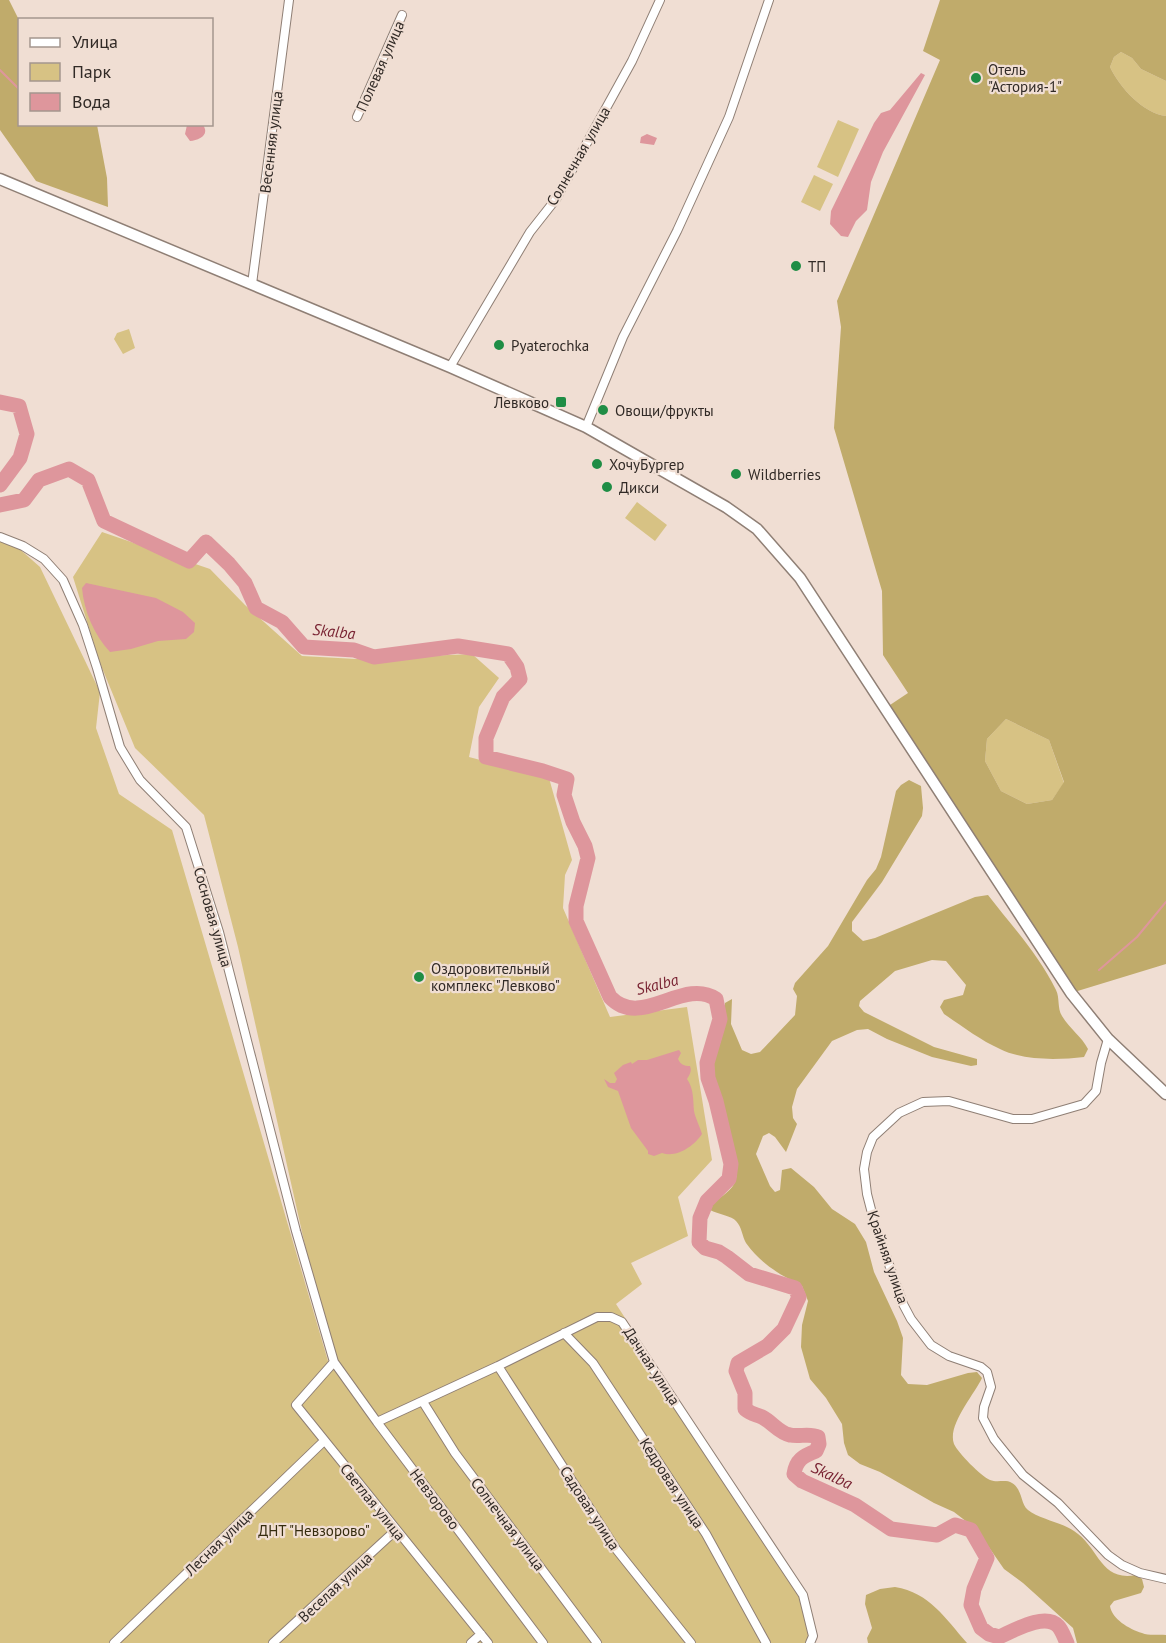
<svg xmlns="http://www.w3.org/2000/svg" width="1166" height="1643" font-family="'PT Sans',sans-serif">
  <rect width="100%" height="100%" fill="#f0ded3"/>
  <path fill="#d7c284" d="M 1121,52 L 1132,58 L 1141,69 L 1166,81 L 1166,116 C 1143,113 1120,88 1110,67 L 1114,57 Z
    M 838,120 L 859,129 L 838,177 L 817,167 Z
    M 814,175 L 833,184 L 820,211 L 801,202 Z
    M 129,329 L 135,348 L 123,354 L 114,339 L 117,333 Z
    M 637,502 L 667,525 L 655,541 L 625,518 Z
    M 102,532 L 210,569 L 245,605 L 302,656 L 356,659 L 472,654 L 499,678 L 479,707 L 469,757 L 549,778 L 572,860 L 565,875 L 563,908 L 610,1017 L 687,1007 L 712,1160 L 678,1197 L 688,1236 L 631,1263 L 642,1284 L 616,1304 L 801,1590 L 811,1643 L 0,1643 L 0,540 L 15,545 L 40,567 L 100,692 L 96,728 L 119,794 L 172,830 L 328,1361 L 331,1361 L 238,947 L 204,815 L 135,748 L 100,663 L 73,577 Z
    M 1006,719 L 1049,740 L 1064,783 L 1052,800 L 1027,804 L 1001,791 L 985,761 L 987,739 Z"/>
  <path fill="#c0ab6b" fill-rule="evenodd" d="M 0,0 L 9,0 L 19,20 L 20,124 L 97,125 L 107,178 L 108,207 L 36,181 L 0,130 Z
    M 940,0 L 1166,0 L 1166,81 L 1141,69 L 1132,58 L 1121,52 L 1114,57 L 1110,67 C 1120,88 1143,113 1166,116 L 1166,964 L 1071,993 L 884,709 L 908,693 L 883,655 L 882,591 L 834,428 L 841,327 L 837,301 L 940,60 L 923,51 ZM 1006,719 L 1049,740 L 1064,782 L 1052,800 L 1027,804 L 1001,791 L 985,761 L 987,739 Z
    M 909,780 L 921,786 L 923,808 L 922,816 L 882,882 L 852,922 L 852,931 L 863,941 L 875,938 L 975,897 L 988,895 C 1011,925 1039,955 1056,990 C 1060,998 1057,1008 1062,1016 C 1070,1029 1082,1037 1088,1049 L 1084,1057 C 1058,1060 1024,1061 1000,1049 C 980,1040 962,1026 944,1014 L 940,1007 L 944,1000 L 963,995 L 966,985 L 946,961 L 932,960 L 895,971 L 860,1001 L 859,1006 L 864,1012 L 934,1047 L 977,1059 L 977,1065 L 971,1066 L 932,1057 L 887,1039 L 868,1029 L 857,1030 L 832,1041 L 797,1089 L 792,1107 L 793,1118 L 797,1124 L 786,1152 L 775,1137 L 769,1133 L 763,1136 L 756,1154 L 770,1186 L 775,1192 L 780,1190 L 782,1170 L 791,1168 L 814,1187 L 832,1209 L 855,1224 L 866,1242 L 874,1272 L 897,1321 L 903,1338 L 901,1375 L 908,1384 L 927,1385 L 968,1373 L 977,1372 L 982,1378 C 974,1395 947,1425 954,1444 C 958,1453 981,1476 990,1480 C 997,1483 1006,1479 1012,1483 C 1023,1490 1020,1503 1028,1510 C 1039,1519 1061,1522 1074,1531 C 1099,1547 1100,1582 1136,1575 L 1142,1579 L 1144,1587 L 1141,1593 L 1114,1601 L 1110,1606 C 1112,1619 1129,1629 1142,1633 C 1149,1636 1158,1634 1166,1635 L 1166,1643 L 1077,1643 L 1073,1628 L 1023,1583 L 1004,1569 L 979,1533 L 967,1522 L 954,1512 L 934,1503 L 880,1472 L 860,1464 L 848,1455 L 844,1443 L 842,1424 L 826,1398 L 810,1379 L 801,1347 L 802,1325 L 808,1301 L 802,1286 C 779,1274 762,1265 746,1243 C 742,1236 742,1227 736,1221 C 732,1216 718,1214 710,1210 L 710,1205 C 718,1199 730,1192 734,1184 C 747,1158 714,1099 713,1071 C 712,1059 718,1051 721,1040 C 724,1029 724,1015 725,1003 L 732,999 L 731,1024 L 742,1050 L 751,1054 L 760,1052 L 795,1015 L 797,996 L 793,989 L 795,983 L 828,946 L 867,880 L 876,869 L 881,857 L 896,791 L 901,785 Z
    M 895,1587 C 930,1593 945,1618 967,1643 L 868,1643 L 867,1638 L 872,1628 L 865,1604 L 866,1595 L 880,1589 Z"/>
  <path fill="#de969c" d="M 921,73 L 925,75 L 883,152 L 871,182 L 867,210 L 856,221 L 848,237 L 841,236 L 830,224 L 831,211 L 874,123 L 881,113 L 890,110 Z
    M 187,125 L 203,125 C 210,135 199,140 190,141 L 185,134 Z
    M 647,134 L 657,138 L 654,145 L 640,143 L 641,137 Z
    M 86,583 L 156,598 L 183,612 L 195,623 L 194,632 L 186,639 L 158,641 L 131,649 L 110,652 C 94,635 84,611 82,588 Z
    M 679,1050 L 681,1053 L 678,1059 C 681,1065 684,1066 690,1066 C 692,1071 690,1074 687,1079 C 694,1089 693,1100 694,1111 C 695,1117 700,1127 702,1134 C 694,1146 677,1158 662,1153 L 654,1156 L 648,1154 L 648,1151 L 631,1128 L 618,1091 L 608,1087 L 604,1079 L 610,1083 L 615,1083 L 617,1079 L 614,1073 L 623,1065 L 631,1062 L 632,1064 L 638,1060 L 647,1060 Z"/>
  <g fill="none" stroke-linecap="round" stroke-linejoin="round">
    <path stroke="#de969c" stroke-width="2" d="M 0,70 L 20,90
      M 1099,970 L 1137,937 L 1166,902"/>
    <path stroke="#de969c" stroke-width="15" d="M 0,402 L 19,406 L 27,434 L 20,458 L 0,485
      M 0,505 L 24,500 L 39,480 L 69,469 L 88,480 L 104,521 L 189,561 L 206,542 L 229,564 L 245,583 L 256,608 L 282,622 L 304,647 L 354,650 L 374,657 L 458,646 L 508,654 L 517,667 L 520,679 L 503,697 L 486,738 L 486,757 L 543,771 L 567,779 L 564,795 L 573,822 L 585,846 L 588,858 L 576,906 L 576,921 L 610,997 C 641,1030 683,977 716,999 L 720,1019 L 707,1063 L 708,1078 L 716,1101 L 731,1164 L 729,1179 L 707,1201 L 700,1218 L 699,1242 L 705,1248 L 719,1252 L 727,1257 L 749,1274 L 795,1288 L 799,1297 L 784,1329 L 767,1346 L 738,1363 L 736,1371 L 745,1393 L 745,1409 C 751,1414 755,1414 762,1417 C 772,1422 779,1433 790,1435 C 799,1437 810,1433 818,1437 L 819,1444 L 816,1451 C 803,1456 796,1460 794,1474 L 802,1481 L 855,1505 L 891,1529 L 937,1535 L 955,1525 L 971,1530 L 987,1558 L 974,1589 L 971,1605 L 981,1628 L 989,1634 L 999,1637 C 1013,1631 1045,1612 1058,1626 C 1062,1630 1064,1637 1067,1643"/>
    <g stroke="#8f7f75" stroke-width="10">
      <path id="street" d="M 357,117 L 402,15
        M 252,284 L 289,0
        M 450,367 L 530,232 L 556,199 L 632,61 L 660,0
        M 586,427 L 623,337 L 677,231 L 729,117 L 769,0
        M 0,537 L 23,546 L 44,559 L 63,580 L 83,625 L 97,668 L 120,747 L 140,780 L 186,827 L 219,932 L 296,1231 L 334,1362 L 377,1422 L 543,1643
        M 1108,1039 L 1101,1063 L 1096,1091 L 1084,1104 L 1032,1119 L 1013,1119 L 949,1101 L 923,1102 L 899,1113 L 873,1137 L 867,1152 L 864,1169 L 867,1194 L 875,1225 L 903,1304 L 911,1319 L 931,1345 L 949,1356 L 981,1367 L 987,1372 L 991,1387 L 984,1407 L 983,1418 L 994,1439 L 1023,1475 L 1058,1503 L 1108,1555 L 1122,1565 L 1140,1573 L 1166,1579
        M 564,1333 L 593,1363 L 706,1534 L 766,1643
        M 334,1362 L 296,1405 L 488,1643
        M 498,1366 L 616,1549 L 691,1643
        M 423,1402 L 455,1453 L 597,1643
        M 377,1422 L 498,1366 L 597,1317 L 611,1317 L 622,1322 L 803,1595 L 813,1636 L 810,1643
        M 114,1643 L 324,1441
        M 273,1643 L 396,1530
        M 471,1643 L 481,1634"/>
    </g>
    <g stroke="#8f7f75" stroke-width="13">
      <path id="secondary" d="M 0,179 L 450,367 L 586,427 L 726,507 L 757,529 L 800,578 L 1071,993 L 1108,1039 L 1166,1094"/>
    </g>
    <use href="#street" stroke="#fff" stroke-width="8"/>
    <use href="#secondary" stroke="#fff" stroke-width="10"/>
  </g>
  <g fill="#1f8d45" stroke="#f0ded3" stroke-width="2">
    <circle cx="976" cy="78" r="6"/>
    <circle cx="796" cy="266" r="6"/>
    <circle cx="499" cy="345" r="6"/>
    <rect x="555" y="396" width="12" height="12" rx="3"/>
    <circle cx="603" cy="410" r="6"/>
    <circle cx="597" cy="464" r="6"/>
    <circle cx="736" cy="474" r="6"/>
    <circle cx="607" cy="487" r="6"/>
    <circle cx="419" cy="977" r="6"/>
  </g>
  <g text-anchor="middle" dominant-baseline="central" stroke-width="4.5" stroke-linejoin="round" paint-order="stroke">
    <g font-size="15" fill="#312a26" stroke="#f0ded3">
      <text transform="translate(380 66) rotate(-66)">Полевая улица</text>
      <text transform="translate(271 142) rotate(-83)">Весенняя улица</text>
      <text transform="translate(578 156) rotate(-60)">Солнечная улица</text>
      <text transform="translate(213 917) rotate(74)">Сосновая улица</text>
      <text transform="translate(888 1257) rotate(71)">Крайняя улица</text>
      <text transform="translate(652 1366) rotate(57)">Дачная улица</text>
      <text transform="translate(672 1483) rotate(57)">Кедровая улица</text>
      <text transform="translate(435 1499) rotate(53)">Невзорово</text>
      <text transform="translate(373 1502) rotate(51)">Светлая улица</text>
      <text transform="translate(590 1508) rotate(57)">Садовая улица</text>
      <text transform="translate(508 1524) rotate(53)">Солнечная улица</text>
      <text transform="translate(219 1542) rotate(-44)">Лесная улица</text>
      <text transform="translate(335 1587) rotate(-43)">Веселая улица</text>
    </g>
    <g font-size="15" fill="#312a26" stroke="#f0ded3" text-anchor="start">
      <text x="988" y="69">Отель<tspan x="988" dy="17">"Астория-1"</tspan></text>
      <text x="808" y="266">ТП</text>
      <text x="511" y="345">Pyaterochka</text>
      <text x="549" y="402" text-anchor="end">Левково</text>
      <text x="615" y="410">Овощи/фрукты</text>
      <text x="609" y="464">ХочуБургер</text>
      <text x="748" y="474">Wildberries</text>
      <text x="619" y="487">Дикси</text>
      <text x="431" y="968">Оздоровительный<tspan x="431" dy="17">комплекс "Левково"</tspan></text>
    </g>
    <g font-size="15" fill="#352c0e" stroke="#f0ded3">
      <text x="314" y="1530">ДНТ "Невзорово"</text>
    </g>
    <g font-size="16" font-style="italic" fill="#7a2534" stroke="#f0ded3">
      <text transform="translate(334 631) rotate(6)">Skalba</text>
      <text transform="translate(657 984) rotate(-14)">Skalba</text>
      <text transform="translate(832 1475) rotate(25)">Skalba</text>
    </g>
  </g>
  <rect x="18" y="18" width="195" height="108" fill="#f0ded3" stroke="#a4968e" stroke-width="1.5"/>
  <rect x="30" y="38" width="30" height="9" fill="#ffffff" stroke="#a4968e" stroke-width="1.5"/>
  <text x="72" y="48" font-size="18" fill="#312a26">Улица</text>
  <rect x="30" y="63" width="30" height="18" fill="#d7c284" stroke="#a4968e" stroke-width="1.5"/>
  <text x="72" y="78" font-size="18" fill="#312a26">Парк</text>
  <rect x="30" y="93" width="30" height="18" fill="#de969c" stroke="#a4968e" stroke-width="1.5"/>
  <text x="72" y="108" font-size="18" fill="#312a26">Вода</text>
</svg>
